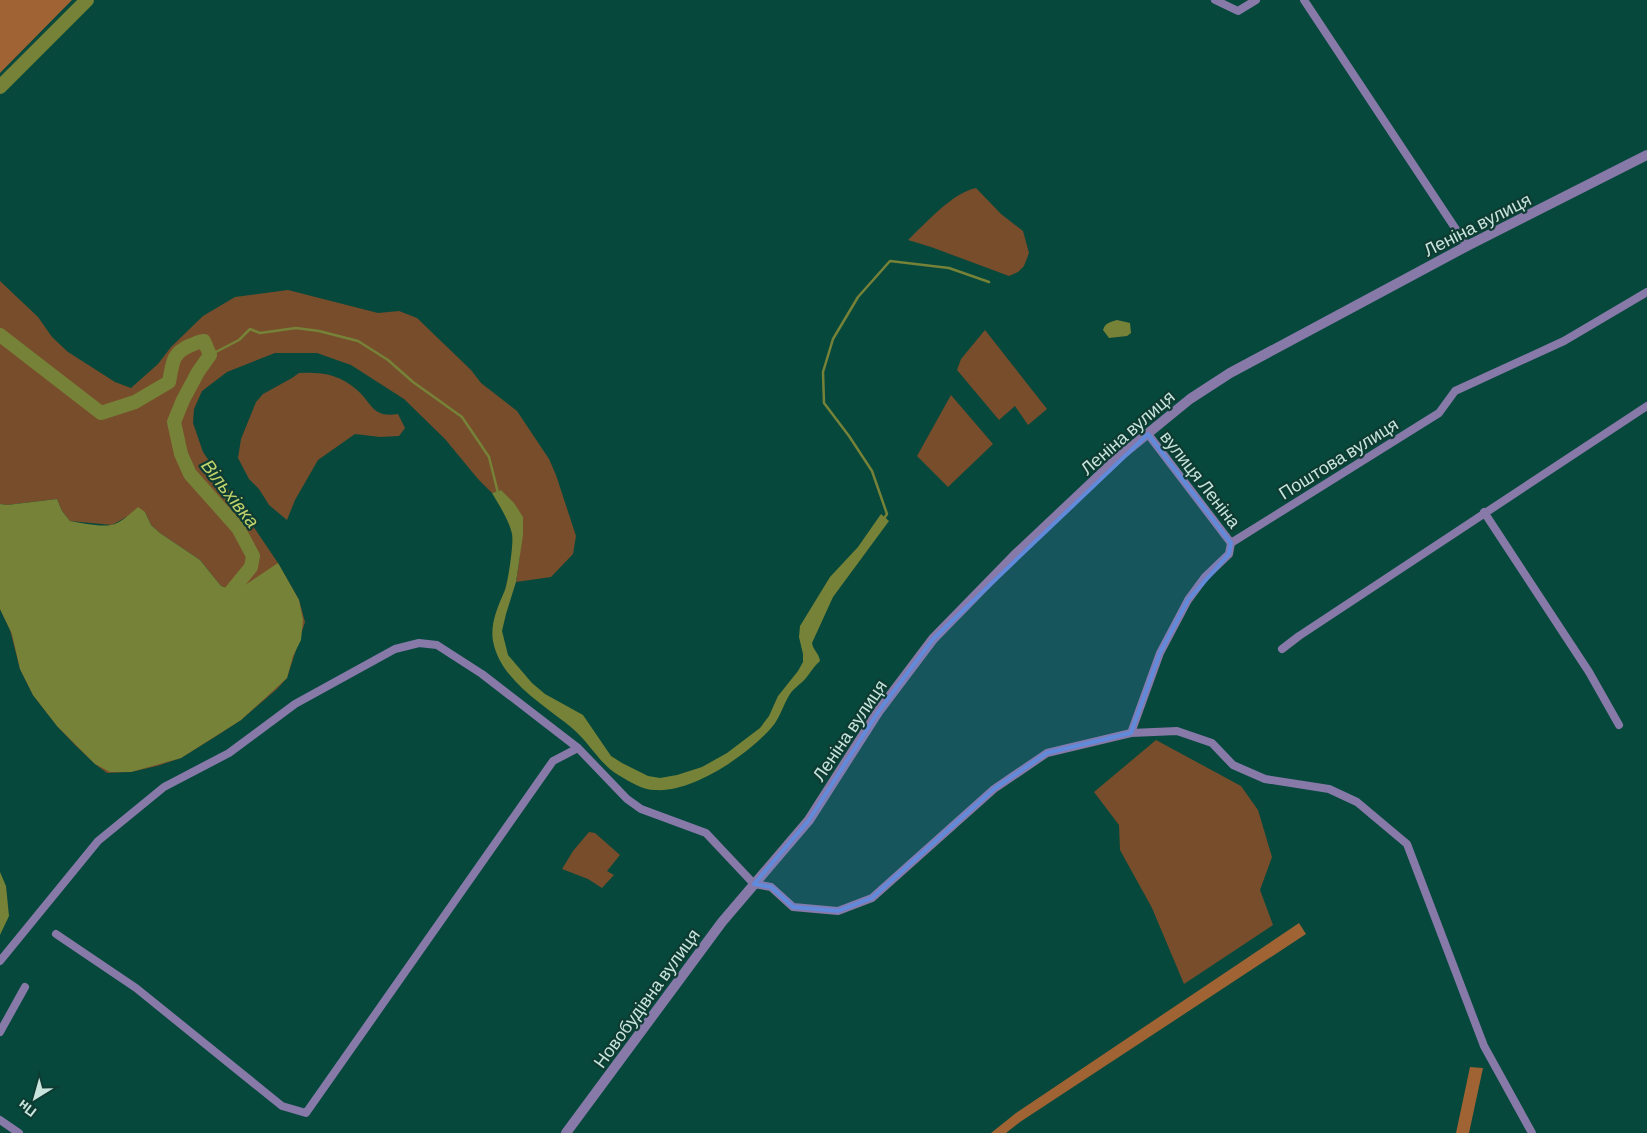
<svg xmlns="http://www.w3.org/2000/svg" width="1647" height="1133" font-family="Barlow,sans-serif">
  <rect width="100%" height="100%" fill="#06483c"/>
  <path fill="#784d2b" d="M 976,188 L 1001,214 L 1023,231 L 1029,253 L 1024,266 L 1018,272 L 1009,276 L 931,247 L 908,240 C 926,223 952,193 976,188 Z
    M 0,281 L 38,317 L 52,337 L 68,352 L 115,382 L 131,388 L 158,364 L 171,347 L 203,316 L 235,297 L 288,290 L 378,313 L 399,311 L 417,318 L 471,370 L 481,383 L 517,411 L 549,459 L 556,475 L 576,536 L 573,554 L 551,577 L 516,582 L 520,554 L 501,490 L 492,493 L 478,479 L 445,439 L 404,399 L 351,365 L 317,353 L 275,353 L 227,372 L 202,391 L 194,409 L 193,423 L 203,452 L 278,563 L 299,600 L 305,622 L 287,678 L 277,689 L 241,720 L 218,735 L 181,758 L 157,766 L 131,772 L 107,773 L 95,764 L 75,745 L 57,726 L 33,695 L 20,669 L 10,630 L 0,609 L 237,591 L 221,586 L 200,560 L 160,533 L 151,525 L 145,512 L 130,515 L 112,525 L 70,521 L 62,511 L 57,499 L 7,505 L 0,504 Z
    M 985,330 L 1047,409 L 1028,425 L 1015,406 L 999,420 L 957,370 L 961,359 Z
    M 299,373 C 322,372 339,374 357,390 C 373,404 372,418 398,414 L 405,428 L 399,436 L 380,437 L 355,434 L 318,460 L 295,500 L 287,520 L 269,505 L 259,489 L 249,479 L 238,458 L 241,439 L 256,402 L 263,394 L 292,378 Z
    M 951,395 L 993,444 L 948,487 L 917,456 Z
    M 1156,740 L 1241,786 L 1258,810 L 1272,857 L 1260,890 L 1273,925 L 1184,984 L 1152,908 L 1120,850 L 1119,825 L 1094,792 Z
    M 589,832 L 595,833 L 620,855 L 607,871 L 614,875 L 602,888 L 588,879 L 562,869 L 573,851 Z"/>
  <path fill="#9f6334" d="M 0,0 L 72,0 L 0,73 Z
    M 1299,923 L 1306,934 L 1020,1122 L 1006,1133 L 991,1133 L 1016,1113 Z
    M 1470,1067 L 1483,1068 L 1469,1133 L 1456,1133 Z"/>
  <path fill="#768238" d="M 1117,320 L 1130,323 L 1131,333 L 1127,336 L 1109,338 L 1103,330 C 1105,323 1110,322 1117,320 Z
    M 501,490 L 514,503 L 523,517 L 523,535 L 516,582 L 506,614 L 502,631 L 508,655 L 532,683 L 545,694 L 583,715 L 611,756 L 622,763 L 648,776 L 660,778 L 677,775 L 702,767 L 727,753 L 760,728 L 769,716 L 778,696 L 798,671 L 803,662 L 803,654 L 799,637 L 800,626 L 830,577 L 858,547 L 881,514 L 889,521 L 833,597 L 812,643 C 813,650 819,653 820,661 C 814,666 811,672 806,678 C 801,684 794,688 790,694 C 783,705 780,718 772,727 C 748,755 692,793 655,790 C 643,790 630,782 620,776 C 600,765 590,743 572,728 C 544,705 500,680 493,641 C 490,624 498,606 505,590 C 508,581 514,543 512,534 C 509,520 499,505 492,493 Z
    M 57,499 L 62,511 L 70,521 C 83,523 99,527 111,525 C 120,524 131,513 138,507 L 145,512 L 151,525 L 160,533 L 200,560 L 221,586 L 236,591 L 278,563 L 299,600 L 303,620 L 301,640 L 293,656 L 287,678 L 241,720 L 181,758 L 131,772 L 110,772 L 95,764 L 57,726 L 33,695 L 20,669 L 12,634 L 0,609 L 0,504 L 7,505 Z
    M 0,872 L 6,886 L 9,916 L 0,935 Z"/>
  <g fill="none" stroke-linecap="round" stroke-linejoin="round">
    <path stroke="#768238" stroke-width="2.5" d="M 210,355 L 239,340 L 250,329 L 260,333 L 296,328 L 319,331 L 358,341 L 388,360 L 413,382 L 462,417 L 489,457 L 498,493
      M 883,520 L 887,514 L 872,471 L 849,436 L 824,403 L 823,372 L 833,339 L 858,297 L 890,261 L 949,268 L 989,282"/>
    <path stroke="#768238" stroke-width="14" d="M 0,87 L 87,0
      M 0,335 L 101,413 L 135,402 L 169,382 C 173,364 171,354 189,346 C 195,344 199,341 204,341 L 210,355 L 198,372 L 183,400 L 174,422 L 181,454 L 190,474 L 238,528 L 253,556 L 251,567 L 225,599 L 220,600"/>
    <path stroke="#8779a8" stroke-width="8" d="M 1215,0 L 1238,11 L 1256,0
      M 1304,0 L 1467,246
      M 1148,434 L 1231,543
      M 1484,512 L 1589,672 L 1619,725
      M 1282,649 L 1299,636 L 1647,406
      M 1131,733 L 1160,653 L 1188,600 L 1205,577 L 1229,554 L 1231,543 L 1439,413 L 1455,391 L 1564,341 L 1647,292
      M 56,934 L 136,988 L 282,1106 L 306,1113 L 553,761 L 578,748
      M 0,961 L 98,841 L 164,787 L 229,753 L 295,704 L 395,649 L 419,643 L 437,645 L 482,674 L 578,748 L 627,799 L 641,809 L 706,833 L 754,884 L 771,887 L 793,907 L 838,911 L 872,898 L 994,789 L 1047,753 L 1131,733 L 1177,731 L 1212,743 L 1233,765 L 1265,779 L 1329,789 L 1357,802 L 1407,844 L 1484,1046 L 1532,1133
      M 0,1032 L 25,987
      M 0,1120 L 19,1133"/>
    <path stroke="#8779a8" stroke-width="10" d="M 566,1133 L 722,922 L 809,820 L 878,712 L 933,639 L 1015,555 L 1119,457 L 1190,399 L 1230,373 L 1467,246 L 1647,155"/>
  </g>
  <path fill="#618ada" fill-opacity="0.2" stroke="#618ada" stroke-width="4" stroke-linejoin="round" d="M 1148,434 L 1231,543 L 1229,554 L 1188,600 L 1160,653 L 1131,733 L 1047,753 L 994,789 L 872,898 L 838,911 L 793,907 L 771,887 L 754,884 L 809,820 L 878,712 L 933,639 Z"/>
  <g text-anchor="middle" dominant-baseline="central" stroke-width="4.5" stroke-linejoin="round" paint-order="stroke">
    <g font-size="18" fill="#c8e4dc" stroke="#0e3b32">
      <text transform="translate(1477 224) rotate(-27)">Леніна вулиця</text>
      <text transform="translate(1127 432) rotate(-41)">Леніна вулиця</text>
      <text transform="translate(1338 458) rotate(-32)">Поштова вулиця</text>
      <text transform="translate(1201 479) rotate(52)">вулиця Леніна</text>
      <text transform="translate(849 730) rotate(-56)">Леніна вулиця</text>
      <text transform="translate(646 998) rotate(-54)">Новобудівна вулиця</text>
    </g>
    <g font-size="19" font-style="italic" fill="#c1d36c" stroke="#0e3b32">
      <text transform="translate(231 493) rotate(52)">Вільхівка</text>
    </g>
  </g>
  <g transform="translate(35 1098) rotate(217)" stroke="#0e3b32" stroke-width="4" paint-order="stroke">
  <path d="M0-4L9 19L0 12L-9 19Z" fill="#c8e4dc"/>
  <text y="-8" font-size="14" font-weight="bold" text-anchor="middle" fill="#c8e4dc">Пн</text>
  </g>
</svg>
